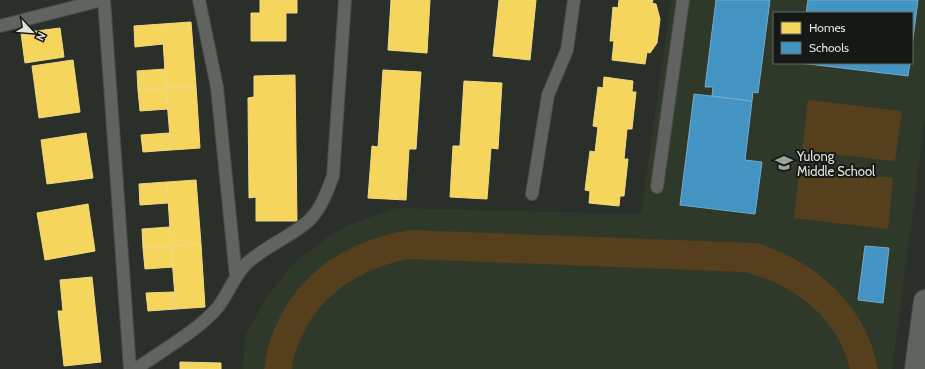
<svg xmlns="http://www.w3.org/2000/svg" width="925" height="369" font-family="Cabin,sans-serif">
  <rect width="100%" height="100%" fill="#2b2f2a"/>
  <path fill="#2e392a" fill-rule="evenodd" d="M 671,0 L 925,0 L 925,119 L 892,369 L 243,369 L 245,337 L 266,297 L 295,262 L 332,234 L 353,223 L 397,208 L 641,214 ZM 774,13 L 912,13 L 912,63 L 774,63 Z"/>
  <path fill="#553f1d" d="M 808,100 L 902,111 L 895,161 L 802,151 Z
    M 800,168 L 893,178 L 888,229 L 794,218 Z
    M 411,230 L 757,243 C 817,262 866,305 878,369 L 850,369 C 837,316 794,285 744,272 L 409,259 C 351,270 302,307 292,369 L 264,369 C 275,290 334,241 411,230 Z"/>
  <path fill="#f6d55c" stroke="#efda83" d="M 260,0 L 297,0 L 297,13 L 286,13 L 286,41 L 251,41 L 251,13 L 260,13 Z
    M 391,0 L 430,0 L 427,53 L 388,50 Z
    M 499,0 L 536,0 L 530,60 L 493,56 Z
    M 619,0 L 653,0 L 652,3 L 656,4 L 660,19 L 657,43 L 650,53 L 647,52 L 645,64 L 612,60 L 614,41 L 610,41 L 613,7 L 618,8 Z
    M 191,22 L 196,86 L 166,88 L 162,24 Z
    M 162,24 L 163,44 L 135,47 L 134,26 Z
    M 60,28 L 64,57 L 25,63 L 21,33 Z
    M 73,60 L 80,112 L 39,118 L 32,66 Z
    M 165,69 L 166,88 L 138,90 L 137,71 Z
    M 383,70 L 421,72 L 416,149 L 409,149 L 406,200 L 368,198 L 372,146 L 378,147 Z
    M 295,75 L 297,221 L 256,221 L 256,197 L 249,198 L 248,98 L 254,97 L 254,76 Z
    M 604,77 L 633,81 L 632,92 L 636,92 L 632,129 L 627,129 L 624,159 L 628,159 L 624,196 L 620,196 L 619,206 L 589,203 L 590,191 L 585,190 L 590,151 L 595,152 L 598,127 L 593,126 L 598,87 L 603,88 Z
    M 464,81 L 502,83 L 498,149 L 491,148 L 487,199 L 450,197 L 453,146 L 460,146 Z
    M 196,86 L 200,148 L 171,150 L 166,88 Z
    M 166,88 L 168,109 L 140,111 L 138,90 Z
    M 86,133 L 93,178 L 47,184 L 41,140 Z
    M 169,133 L 171,150 L 143,152 L 141,135 Z
    M 196,180 L 201,244 L 171,246 L 167,182 Z
    M 167,182 L 168,203 L 140,205 L 139,184 Z
    M 88,204 L 95,251 L 45,260 L 37,213 Z
    M 170,227 L 171,246 L 143,248 L 142,229 Z
    M 201,244 L 205,307 L 176,309 L 171,246 Z
    M 171,246 L 173,267 L 145,269 L 143,248 Z
    M 92,277 L 101,362 L 64,366 L 58,311 L 63,311 L 60,280 Z
    M 174,292 L 176,309 L 148,311 L 146,293 Z
    M 180,362 L 221,363 L 221,369 L 180,369 Z"/>
  <path fill="#4393c3" stroke="#72abcb" d="M 716,0 L 770,0 L 758,93 L 753,92 L 752,101 L 712,96 L 713,87 L 705,87 Z
    M 808,0 L 918,0 L 912,46 L 912,13 L 806,13 Z
    M 800,63 L 910,63 L 908,76 Z
    M 694,94 L 752,101 L 745,160 L 762,162 L 755,214 L 680,205 Z
    M 865,246 L 889,248 L 883,303 L 858,300 Z"/>
  <g fill="none" stroke-linecap="round" stroke-linejoin="round">
    <g stroke="#484d47" stroke-width="14">
      <path id="lane" d="M 104,0 L 130,369
        M 199,0 L 217,87 L 236,277
        M 0,26 L 102,0
        M 657,187 L 683,0
        M 532,194 L 548,95 L 567,50 L 574,0
        M 136,369 C 161,351 199,330 218,307 C 229,293 234,276 246,264 C 264,247 288,238 306,223 C 320,212 327,192 333,176 L 345,0"/>
    </g>
    <g stroke="#484d47" stroke-width="24">
      <path id="street" d="M 916,369 L 925,301"/>
    </g>
    <use href="#lane" stroke="#60635f" stroke-width="12"/>
    <use href="#street" stroke="#60635f" stroke-width="22"/>
  </g>
  <defs>
    <g id="school-bare" transform="scale(1.38)"><path d="M0-5L7-2L0 1L-7-2ZM-4 1L0 2.5L4 1V4Q0 6-4 4Z" fill="#9fa59e" stroke="#151814" stroke-width="2.5" paint-order="stroke"/></g>
  </defs>
  <g fill-rule="evenodd">
    <use href="#school-bare" x="784" y="163"/>
  </g>
  <g text-anchor="middle" dominant-baseline="central" stroke-width="4" stroke-linejoin="round" paint-order="stroke">
    <g font-size="13" fill="#dee4dd" stroke="#151814" text-anchor="start">
      <text x="797" y="156">Yulong<tspan x="797" dy="15">Middle School</tspan></text>
    </g>
  </g>
  <rect x="773" y="12" width="140" height="52" fill="#151814" stroke="#656a64"/>
  <rect x="781" y="22" width="20" height="12" fill="#f6d55c" stroke="#656a64"/>
  <text x="809" y="32" font-size="12" fill="#dee4dd">Homes</text>
  <rect x="781" y="42" width="20" height="12" fill="#4393c3" stroke="#656a64"/>
  <text x="809" y="52" font-size="12" fill="#dee4dd">Schools</text>
  <g transform="translate(32 32) rotate(116)" stroke="#151814" stroke-width="3" paint-order="stroke">
  <path d="M0-3L7 15L0 10L-7 15Z" fill="#dee4dd"/>
  <text y="-6" font-size="11" font-weight="bold" text-anchor="middle" fill="#dee4dd">N</text>
  </g>
</svg>
